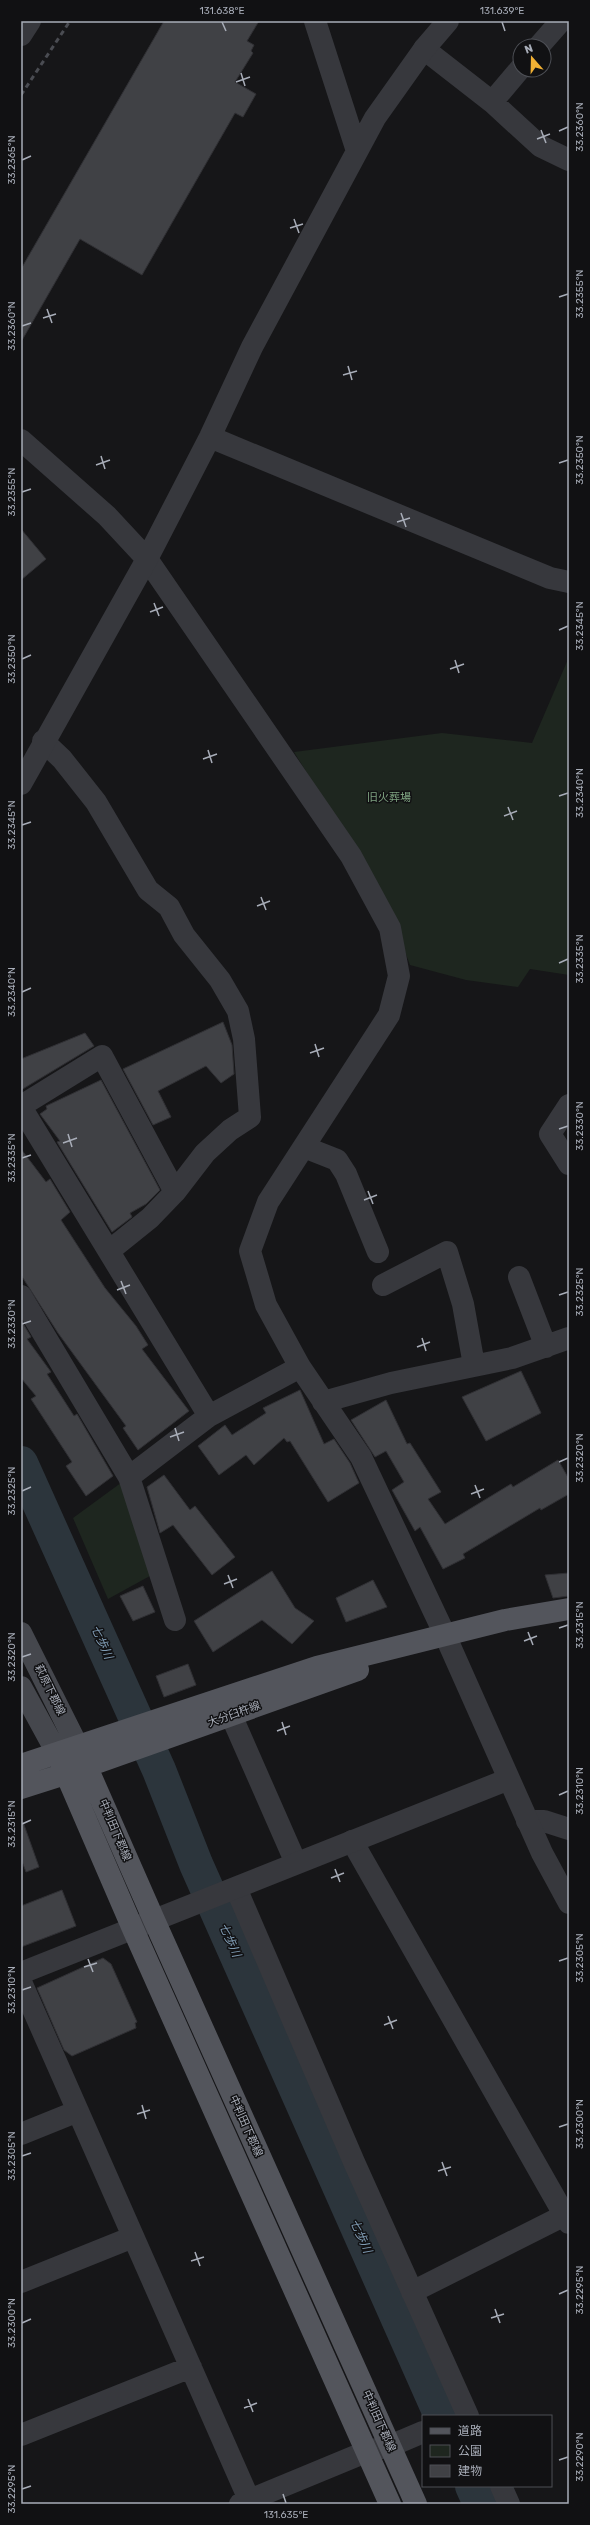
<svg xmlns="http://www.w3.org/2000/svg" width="590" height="2525" font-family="Rubik,'Noto Sans JP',sans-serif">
  <rect width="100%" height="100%" fill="#161618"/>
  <path fill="#1e261f" d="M 569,657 L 569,975 L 530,969 L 518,987 L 466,980 L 410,965 L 386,900 L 294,752 L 442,733 L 532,743 Z
    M 129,1477 L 159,1571 L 108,1599 L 73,1518 Z"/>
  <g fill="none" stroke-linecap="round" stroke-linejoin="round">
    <path stroke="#2c353c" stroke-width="34" d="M 21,1463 L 159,1770 L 196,1864 L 441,2416
      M 472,2486 L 480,2504"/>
  </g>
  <path fill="#404145" stroke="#303034" d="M 164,21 L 259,21 L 247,41 L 254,45 L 251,51 L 253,53 L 235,82 L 256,94 L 243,117 L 235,113 L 142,275 L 80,239 L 21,342 L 21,269 Z
    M 21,529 L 46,559 L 21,580 Z
    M 223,1022 L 232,1045 L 234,1074 L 221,1083 L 206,1066 L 158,1091 L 171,1117 L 153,1125 L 123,1069 Z
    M 85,1033 L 94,1046 L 21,1090 L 21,1059 Z
    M 101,1080 L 160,1190 L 146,1204 L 130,1213 L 132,1217 L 112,1232 L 57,1142 L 60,1141 L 40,1114 L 47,1109 L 46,1106 Z
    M 21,1149 L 46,1182 L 50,1179 L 70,1212 L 61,1220 L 105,1288 L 136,1326 L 148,1345 L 142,1349 L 189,1411 L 138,1450 L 123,1428 L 126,1426 L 58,1333 L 21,1275 Z
    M 21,1320 L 31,1337 L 27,1339 L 51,1372 L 47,1374 L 74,1416 L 77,1414 L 113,1476 L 86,1496 L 66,1466 L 72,1462 L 31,1399 L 36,1396 L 21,1378 Z
    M 521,1371 L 541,1413 L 486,1441 L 462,1397 Z
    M 300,1390 L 324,1444 L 334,1439 L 350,1463 L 359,1483 L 328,1502 L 290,1441 L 287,1442 L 284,1438 L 254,1465 L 246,1455 L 219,1475 L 198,1446 L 225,1425 L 232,1435 L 266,1413 L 263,1408 Z
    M 386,1400 L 407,1444 L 410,1443 L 441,1492 L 428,1499 L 445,1524 L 511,1484 L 513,1487 L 558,1460 L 569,1479 L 569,1494 L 541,1510 L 540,1508 L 463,1554 L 465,1558 L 443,1569 L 420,1527 L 415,1531 L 392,1490 L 404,1482 L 386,1451 L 375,1457 L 351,1420 Z
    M 164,1475 L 190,1510 L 195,1506 L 235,1557 L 212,1575 L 173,1525 L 160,1533 L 147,1487 Z
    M 272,1571 L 295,1608 L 314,1621 L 292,1644 L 262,1620 L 213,1652 L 194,1621 Z
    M 569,1573 L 569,1596 L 553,1598 L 545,1575 Z
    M 373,1580 L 387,1607 L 346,1622 L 336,1598 Z
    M 143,1586 L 155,1612 L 133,1621 L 120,1596 Z
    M 188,1664 L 196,1685 L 164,1697 L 156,1676 Z
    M 21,1822 L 23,1822 L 39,1867 L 26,1872 L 21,1859 Z
    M 62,1890 L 76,1926 L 21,1947 L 21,1906 Z
    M 103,1958 L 111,1964 L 137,2022 L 135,2023 L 136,2028 L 72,2056 L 64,2050 L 37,1988 Z"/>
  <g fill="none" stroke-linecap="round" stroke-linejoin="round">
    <path stroke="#37383d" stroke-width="22" d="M 539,46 L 561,21
      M 424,49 L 492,102 L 540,146 L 569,160
      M 492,102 L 520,69
      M 147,559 L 351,856 L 390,928 L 399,976 L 389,1015 L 268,1202 L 250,1251 L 266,1305 L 300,1367 L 361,1457 L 445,1635
      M 43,741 L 62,759 L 96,802 L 148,890 L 169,907 L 184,935 L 220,980 L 238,1011 L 244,1039 L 250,1117 L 230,1130 L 205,1153 L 175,1192 L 150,1218 L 109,1251
      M 569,1105 L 550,1134 L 569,1164
      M 21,1106 L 102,1056 L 175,1192
      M 21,1107 L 209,1416
      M 304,1147 L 337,1160 L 346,1174 L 378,1252
      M 519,1277 L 546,1347
      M 383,1285 L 447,1252 L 463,1304 L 474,1365
      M 21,1296 L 129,1477 L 209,1416 L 300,1367
      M 323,1402 L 391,1383 L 512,1358 L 569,1338
      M 129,1477 L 175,1620
      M 231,1715 L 296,1863
      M 527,1821 L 544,1821 L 569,1829
      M 352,1841 L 569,2223
      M 236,1888 L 354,2162 L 468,2416
      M 21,1982 L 251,2504
      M 21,2134 L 78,2111
      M 21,2282 L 133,2237
      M 412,2292 L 569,2213
      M 21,2435 L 191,2367
      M 501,2486 L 509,2504
      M 240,2504 L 368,2451 L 390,2446 L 423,2432"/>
    <path stroke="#37383d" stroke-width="22" d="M 315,21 L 357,151
      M 21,35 L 30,21
      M 210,437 L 550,578 L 569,582
      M 21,440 L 107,516 L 147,559
      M 21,784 L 147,559 L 210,437 L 252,347 L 375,118 L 424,49 L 448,21
      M 445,1635 L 542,1853 L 569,1903
      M 21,1973 L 509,1779"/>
    <path stroke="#45474d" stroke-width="22" d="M 21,1633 L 78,1747
      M 21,1687 L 57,1753"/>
    <path stroke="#53555c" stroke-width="22" d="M 78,1747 L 154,1920 L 416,2504
      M 57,1753 L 133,1929 L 390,2504
      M 21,1765 L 317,1667 L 505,1620 L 569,1609
      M 21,1788 L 65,1774 L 358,1670"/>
    <path stroke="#4a4c52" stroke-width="3" stroke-dasharray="5 4" stroke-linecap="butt" d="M 21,95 L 70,21"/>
  </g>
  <path fill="none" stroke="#a8adb8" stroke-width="1.5" d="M 222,22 L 226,31M 502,22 L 505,31M 241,73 L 245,86M 236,82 L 250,77M 541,130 L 546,143M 559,131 L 568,127M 537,139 L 550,134M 22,160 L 31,156M 294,219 L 299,233M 290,228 L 303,224M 559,297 L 568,294M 47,309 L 52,323M 43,318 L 56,314M 22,326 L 31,323M 348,366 L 352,380M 343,375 L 357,371M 101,456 L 105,469M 559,463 L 568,460M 96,465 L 110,460M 22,492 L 31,489M 401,513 L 406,527M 397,522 L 410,518M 154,603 L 159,616M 150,612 L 163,607M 559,630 L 568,626M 22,659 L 31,655M 455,660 L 459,673M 450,669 L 464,664M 208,750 L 212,763M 203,759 L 217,754M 559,796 L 568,793M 508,807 L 513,820M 504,816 L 517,811M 22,825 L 31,822M 261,897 L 266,910M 257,906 L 270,901M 559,963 L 568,959M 22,992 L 31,988M 315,1044 L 319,1057M 310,1053 L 324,1048M 559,1129 L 568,1126M 68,1134 L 72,1147M 63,1143 L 77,1138M 22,1158 L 31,1155M 368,1191 L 373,1204M 364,1200 L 377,1195M 121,1281 L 126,1294M 117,1290 L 130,1285M 559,1295 L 568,1292M 22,1324 L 31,1321M 422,1338 L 426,1351M 417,1347 L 430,1342M 175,1428 L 179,1441M 170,1437 L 184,1432M 559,1462 L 568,1458M 475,1485 L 480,1498M 22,1491 L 31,1487M 471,1494 L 484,1489M 228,1575 L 233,1588M 224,1584 L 237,1579M 559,1628 L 568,1625M 528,1632 L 533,1645M 524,1641 L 537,1636M 22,1657 L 31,1654M 282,1722 L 286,1735M 277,1731 L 290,1726M 559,1795 L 568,1791M 22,1824 L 31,1820M 335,1869 L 340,1882M 331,1878 L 344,1873M 88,1959 L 93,1972M 559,1961 L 568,1958M 84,1967 L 97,1963M 22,1990 L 31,1987M 388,2016 L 393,2029M 384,2025 L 397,2020M 142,2105 L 146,2119M 137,2114 L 150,2110M 559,2127 L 568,2124M 22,2156 L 31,2153M 442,2162 L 447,2176M 438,2171 L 451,2167M 195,2252 L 200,2266M 191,2261 L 204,2257M 559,2294 L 568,2290M 495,2309 L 500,2323M 491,2318 L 504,2314M 22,2323 L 31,2319M 248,2399 L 253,2412M 244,2408 L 257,2403M 559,2460 L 568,2457M 22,2489 L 31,2486M 283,2494 L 286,2503"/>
  <g text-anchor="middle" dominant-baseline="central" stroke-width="3" stroke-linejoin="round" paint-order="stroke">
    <g font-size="11" fill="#7fa381" stroke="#111113">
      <text x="389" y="797">旧火葬場</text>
    </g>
    <g font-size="11" fill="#a8adb8" stroke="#111113">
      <text transform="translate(50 1690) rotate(64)">萩原下郡線</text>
      <text transform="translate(234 1714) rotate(-20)">大分臼杵線</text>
      <text transform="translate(115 1830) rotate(67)">中判田下郡線</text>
      <text transform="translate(246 2126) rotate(66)">中判田下郡線</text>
      <text transform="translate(379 2421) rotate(66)">中判田下郡線</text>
    </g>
    <g font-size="12" font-style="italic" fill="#7f9bb3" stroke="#111113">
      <text transform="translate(102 1642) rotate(66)">七歩川</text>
      <text transform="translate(230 1940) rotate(66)">七歩川</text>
      <text transform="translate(361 2236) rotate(66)">七歩川</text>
    </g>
  </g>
  <rect width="590" height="2525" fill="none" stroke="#111113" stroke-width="44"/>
  <rect x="422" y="2415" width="130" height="72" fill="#111113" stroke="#4d4f55"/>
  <rect x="430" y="2428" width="20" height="6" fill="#53555c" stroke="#4d4f55"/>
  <text x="458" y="2435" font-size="12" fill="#a8adb8">道路</text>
  <rect x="430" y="2445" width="20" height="12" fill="#1e261f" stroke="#4d4f55"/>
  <text x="458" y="2455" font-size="12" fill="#a8adb8">公園</text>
  <rect x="430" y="2465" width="20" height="12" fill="#404145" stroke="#4d4f55"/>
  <text x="458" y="2475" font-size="12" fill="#a8adb8">建物</text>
  <g transform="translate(532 58) rotate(340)"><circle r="19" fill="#111113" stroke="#4d4f55"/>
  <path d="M0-3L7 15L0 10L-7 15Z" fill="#f2b134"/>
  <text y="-6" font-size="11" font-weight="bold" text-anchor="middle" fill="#a8adb8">N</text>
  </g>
  <rect x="22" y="22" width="546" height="2481" fill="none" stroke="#a8adb8" stroke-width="1.5"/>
  <g font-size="10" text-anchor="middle" fill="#a8adb8">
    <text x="222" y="14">131.638°E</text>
    <text x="502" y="14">131.639°E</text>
    <text transform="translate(579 127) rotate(-90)" y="4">33.2360°N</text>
    <text transform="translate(11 160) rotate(-90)" y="4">33.2365°N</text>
    <text transform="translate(579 294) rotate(-90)" y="4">33.2355°N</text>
    <text transform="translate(11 326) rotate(-90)" y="4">33.2360°N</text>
    <text transform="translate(579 460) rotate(-90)" y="4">33.2350°N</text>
    <text transform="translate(11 492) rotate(-90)" y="4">33.2355°N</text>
    <text transform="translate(579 626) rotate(-90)" y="4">33.2345°N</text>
    <text transform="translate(11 659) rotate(-90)" y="4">33.2350°N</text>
    <text transform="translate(579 793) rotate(-90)" y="4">33.2340°N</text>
    <text transform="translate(11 825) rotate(-90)" y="4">33.2345°N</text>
    <text transform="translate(579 959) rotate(-90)" y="4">33.2335°N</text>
    <text transform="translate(11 992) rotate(-90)" y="4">33.2340°N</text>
    <text transform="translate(579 1126) rotate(-90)" y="4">33.2330°N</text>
    <text transform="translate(11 1158) rotate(-90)" y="4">33.2335°N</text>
    <text transform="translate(579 1292) rotate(-90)" y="4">33.2325°N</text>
    <text transform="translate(11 1324) rotate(-90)" y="4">33.2330°N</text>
    <text transform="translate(579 1458) rotate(-90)" y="4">33.2320°N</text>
    <text transform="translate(11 1491) rotate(-90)" y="4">33.2325°N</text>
    <text transform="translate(579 1625) rotate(-90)" y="4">33.2315°N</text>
    <text transform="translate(11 1657) rotate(-90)" y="4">33.2320°N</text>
    <text transform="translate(579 1791) rotate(-90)" y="4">33.2310°N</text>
    <text transform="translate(11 1824) rotate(-90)" y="4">33.2315°N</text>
    <text transform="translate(579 1958) rotate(-90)" y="4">33.2305°N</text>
    <text transform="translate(11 1990) rotate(-90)" y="4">33.2310°N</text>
    <text transform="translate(579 2124) rotate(-90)" y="4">33.2300°N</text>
    <text transform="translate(11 2156) rotate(-90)" y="4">33.2305°N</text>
    <text transform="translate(579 2290) rotate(-90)" y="4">33.2295°N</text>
    <text transform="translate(11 2323) rotate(-90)" y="4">33.2300°N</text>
    <text transform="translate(579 2457) rotate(-90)" y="4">33.2290°N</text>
    <text transform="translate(11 2489) rotate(-90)" y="4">33.2295°N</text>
    <text x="286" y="2518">131.635°E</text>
  </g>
</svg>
